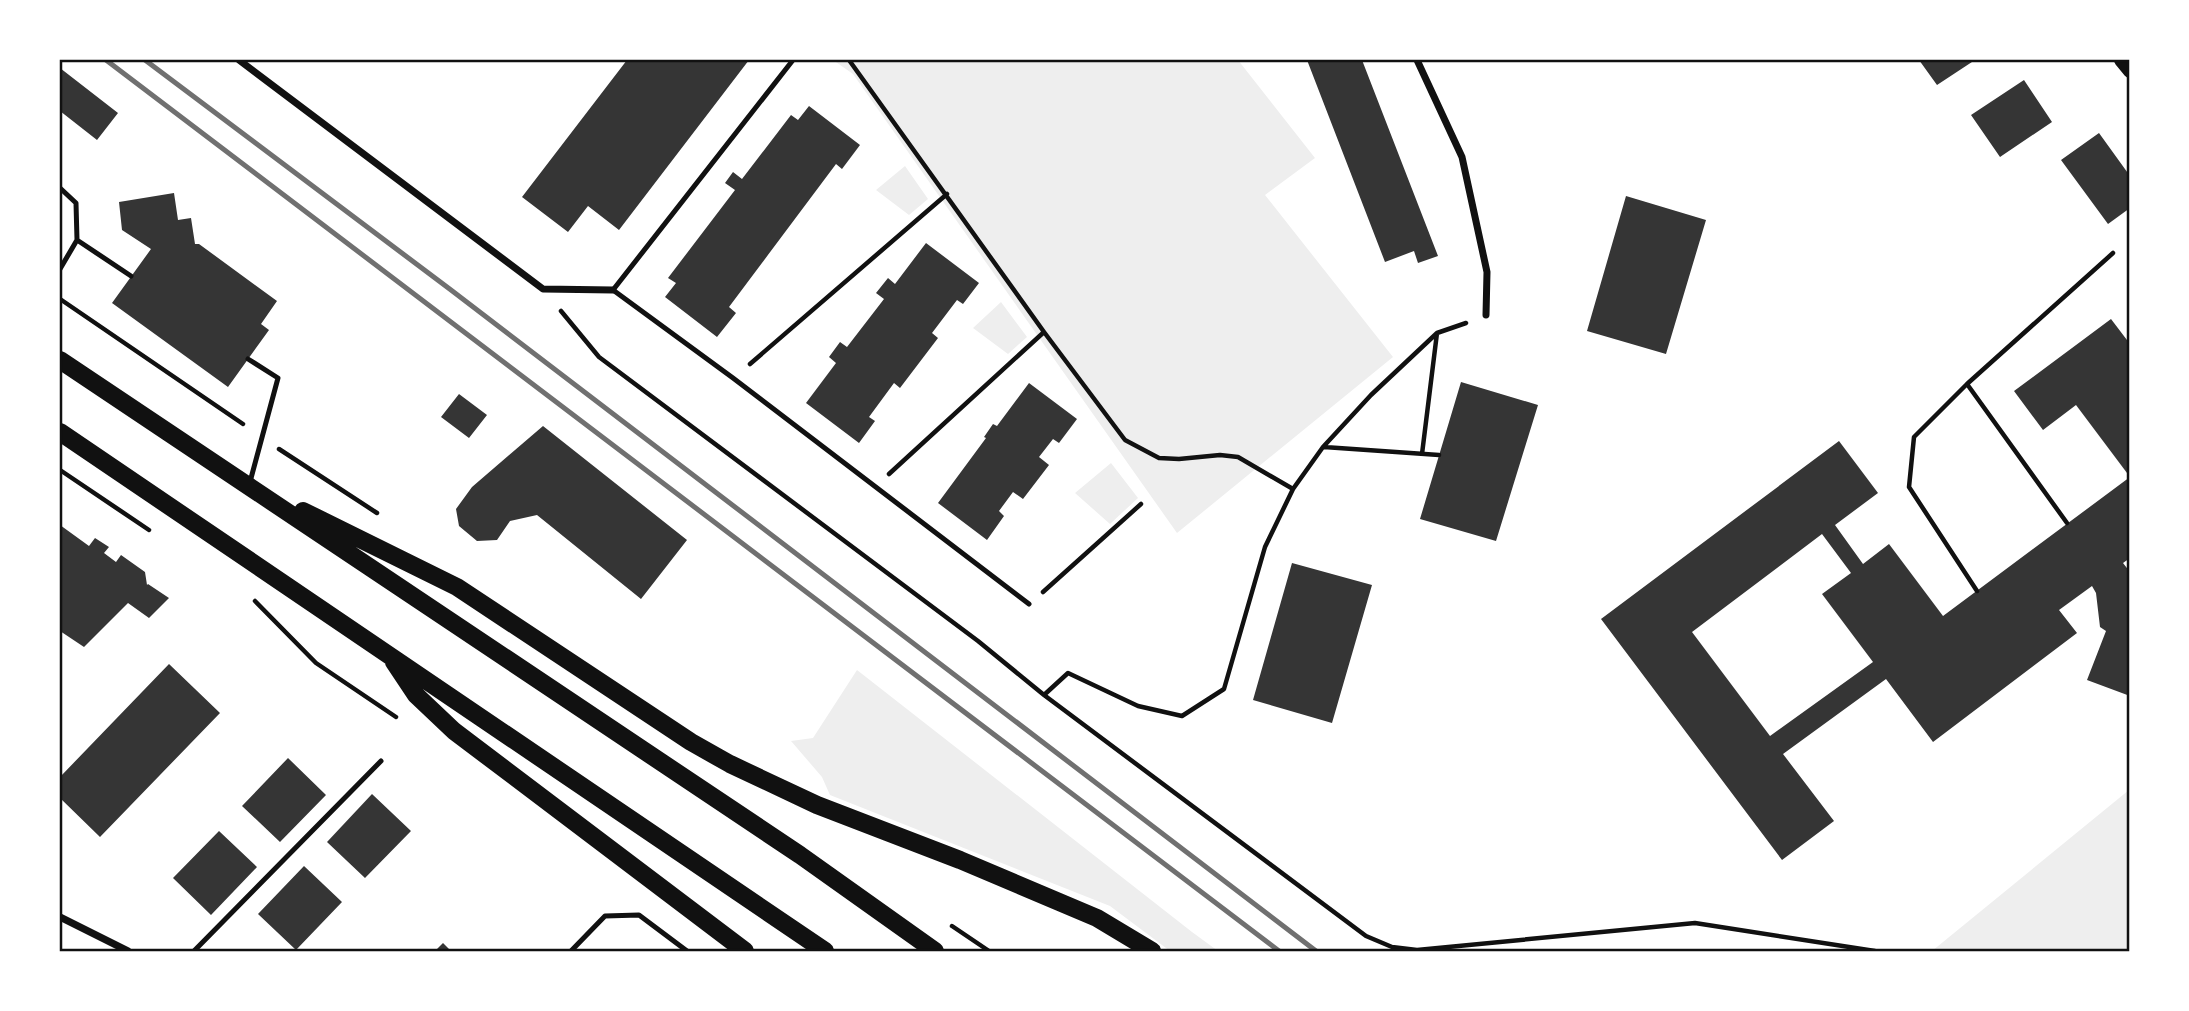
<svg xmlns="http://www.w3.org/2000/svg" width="2189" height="1011" font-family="'DejaVu Sans',sans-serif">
  <rect width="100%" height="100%" fill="#fff"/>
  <path fill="#eee" d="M 833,60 L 1238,60 L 1315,158 L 1265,195 L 1393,357 L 1177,533 L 853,74 Z
    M 905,166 L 928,199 L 909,215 L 876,190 Z
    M 1001,302 L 1027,337 L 1008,354 L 973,328 Z
    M 1111,463 L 1138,498 L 1110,524 L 1075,493 Z
    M 857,670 L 1192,932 L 1218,951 L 1170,951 L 1110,906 L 830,795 L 822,777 L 791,741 L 813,738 Z
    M 2129,790 L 2129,951 L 1932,951 Z"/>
  <path fill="#353535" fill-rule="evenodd" d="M 627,60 L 749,60 L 619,230 L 588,206 L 568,232 L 522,197 Z
    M 1307,60 L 1362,60 L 1438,256 L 1418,263 L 1414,251 L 1385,262 Z
    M 1919,60 L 1975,60 L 1937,85 Z
    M 60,68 L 118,113 L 97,140 L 60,111 Z
    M 2024,80 L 2052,122 L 2000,157 L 1971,115 Z
    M 809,106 L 860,145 L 842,169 L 836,164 L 729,307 L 736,313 L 717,337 L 665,297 L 676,283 L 668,278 L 735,190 L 725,183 L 733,172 L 742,179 L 791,115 L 798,120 Z
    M 2099,133 L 2130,176 L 2130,208 L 2108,224 L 2061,160 Z
    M 174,193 L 178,220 L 191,218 L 195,244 L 199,244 L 277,301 L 261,324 L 269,330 L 228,387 L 112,303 L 151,249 L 122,230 L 119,202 Z
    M 1626,196 L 1706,220 L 1666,354 L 1587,331 Z
    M 926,243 L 979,283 L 963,304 L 957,300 L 932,333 L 938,338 L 900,388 L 894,383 L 869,417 L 875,421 L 859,443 L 806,403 L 836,363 L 829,357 L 840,342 L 847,347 L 884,299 L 876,293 L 888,278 L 895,284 Z
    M 2111,319 L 2130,344 L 2130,477 L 2076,405 L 2043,430 L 2014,391 Z
    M 1461,382 L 1538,405 L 1496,541 L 1420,519 Z
    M 1029,383 L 1077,419 L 1059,443 L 1053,439 L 1039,457 L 1049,465 L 1023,499 L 1013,492 L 999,511 L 1004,516 L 987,540 L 938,503 L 986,438 L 984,437 L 993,424 L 997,426 Z
    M 459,394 L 487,415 L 469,438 L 441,417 Z
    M 543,426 L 687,540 L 641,599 L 537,515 L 510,521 L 497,540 L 477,541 L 459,526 L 456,509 L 472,487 Z
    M 1839,441 L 1878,493 L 1835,525 L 1863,564 L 1889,544 L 1943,616 L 2130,477 L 2130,558 L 2123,563 L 2130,572 L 2130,696 L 2087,680 L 2106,631 L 2100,627 L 2096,593 L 2092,586 L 2059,610 L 2077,633 L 1933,742 L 1886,679 L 1783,754 L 1834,821 L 1782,860 L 1601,619 ZM 1822,534 L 1851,573 L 1822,594 L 1873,662 L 1770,736 L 1692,632 Z
    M 60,525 L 89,546 L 95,538 L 109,547 L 104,553 L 116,562 L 121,555 L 145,572 L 147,585 L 148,584 L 169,598 L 149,618 L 128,603 L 84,647 L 60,631 Z
    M 1292,563 L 1372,585 L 1332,723 L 1253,700 Z
    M 169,664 L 220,713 L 100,837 L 60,798 L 60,777 Z
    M 288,758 L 326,795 L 280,842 L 242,806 Z
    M 372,794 L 411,831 L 365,878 L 327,842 Z
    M 219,831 L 257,867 L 211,915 L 173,878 Z
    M 304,866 L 342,902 L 296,950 L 258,914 Z
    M 443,943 L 451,951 L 435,951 Z"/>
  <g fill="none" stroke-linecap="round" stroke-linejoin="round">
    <path stroke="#111" stroke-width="4.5" d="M 849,60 L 1044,332 L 889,474
      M 60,299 L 243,424
      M 561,311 L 599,357 L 978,641 L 1044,695 L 1366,936 L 1392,947 L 1417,950 L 1695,923 L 1875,951
      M 1044,332 L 1125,440 L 1159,458 L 1179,459 L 1220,455 L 1238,457 L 1293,489
      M 750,364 L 947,194
      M 1967,384 L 2067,523
      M 1324,447 L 1439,455
      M 279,449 L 377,513
      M 1422,454 L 1437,333
      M 60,470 L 149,530
      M 1977,591 L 1909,487 L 1914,437 L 1967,384 L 2113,253
      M 1043,592 L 1141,504
      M 255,601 L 316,663 L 396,717
      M 1044,695 L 1068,673 L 1138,706 L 1182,716 L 1224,689 L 1265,547 L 1293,489 L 1323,447 L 1371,395 L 1437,333 L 1466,323
      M 952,926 L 989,951"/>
    <path stroke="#111" stroke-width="5" d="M 793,60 L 613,290 L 733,378 L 1029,604
      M 60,188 L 76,203 L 77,240 L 60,269
      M 77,240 L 131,276
      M 248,359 L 278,378 L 250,482
      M 194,951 L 381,761
      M 571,951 L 605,916 L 639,915 L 687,951"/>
    <path stroke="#111" stroke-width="7" d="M 239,60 L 543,289 L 613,290
      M 1417,60 L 1462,157 L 1487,272 L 1486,315
      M 60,917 L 128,951"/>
    <path stroke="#111" stroke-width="14" d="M 2121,60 L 2130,71"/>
    <path stroke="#111" stroke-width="18" d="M 60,360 L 800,855 L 935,951
      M 60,432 L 825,951
      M 303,511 L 457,587 L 691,742 L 730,764 L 817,805 L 960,860 L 1097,918 L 1152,951
      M 394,662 L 416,695 L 454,731 L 745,951"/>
    <path stroke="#707070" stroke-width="5" d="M 106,60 L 1279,951
      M 145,60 L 451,290 L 1316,951"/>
  </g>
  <rect width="2189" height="1011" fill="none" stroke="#ffffff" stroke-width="122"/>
  <rect x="61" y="61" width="2067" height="889" fill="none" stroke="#111" stroke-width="2.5"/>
</svg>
